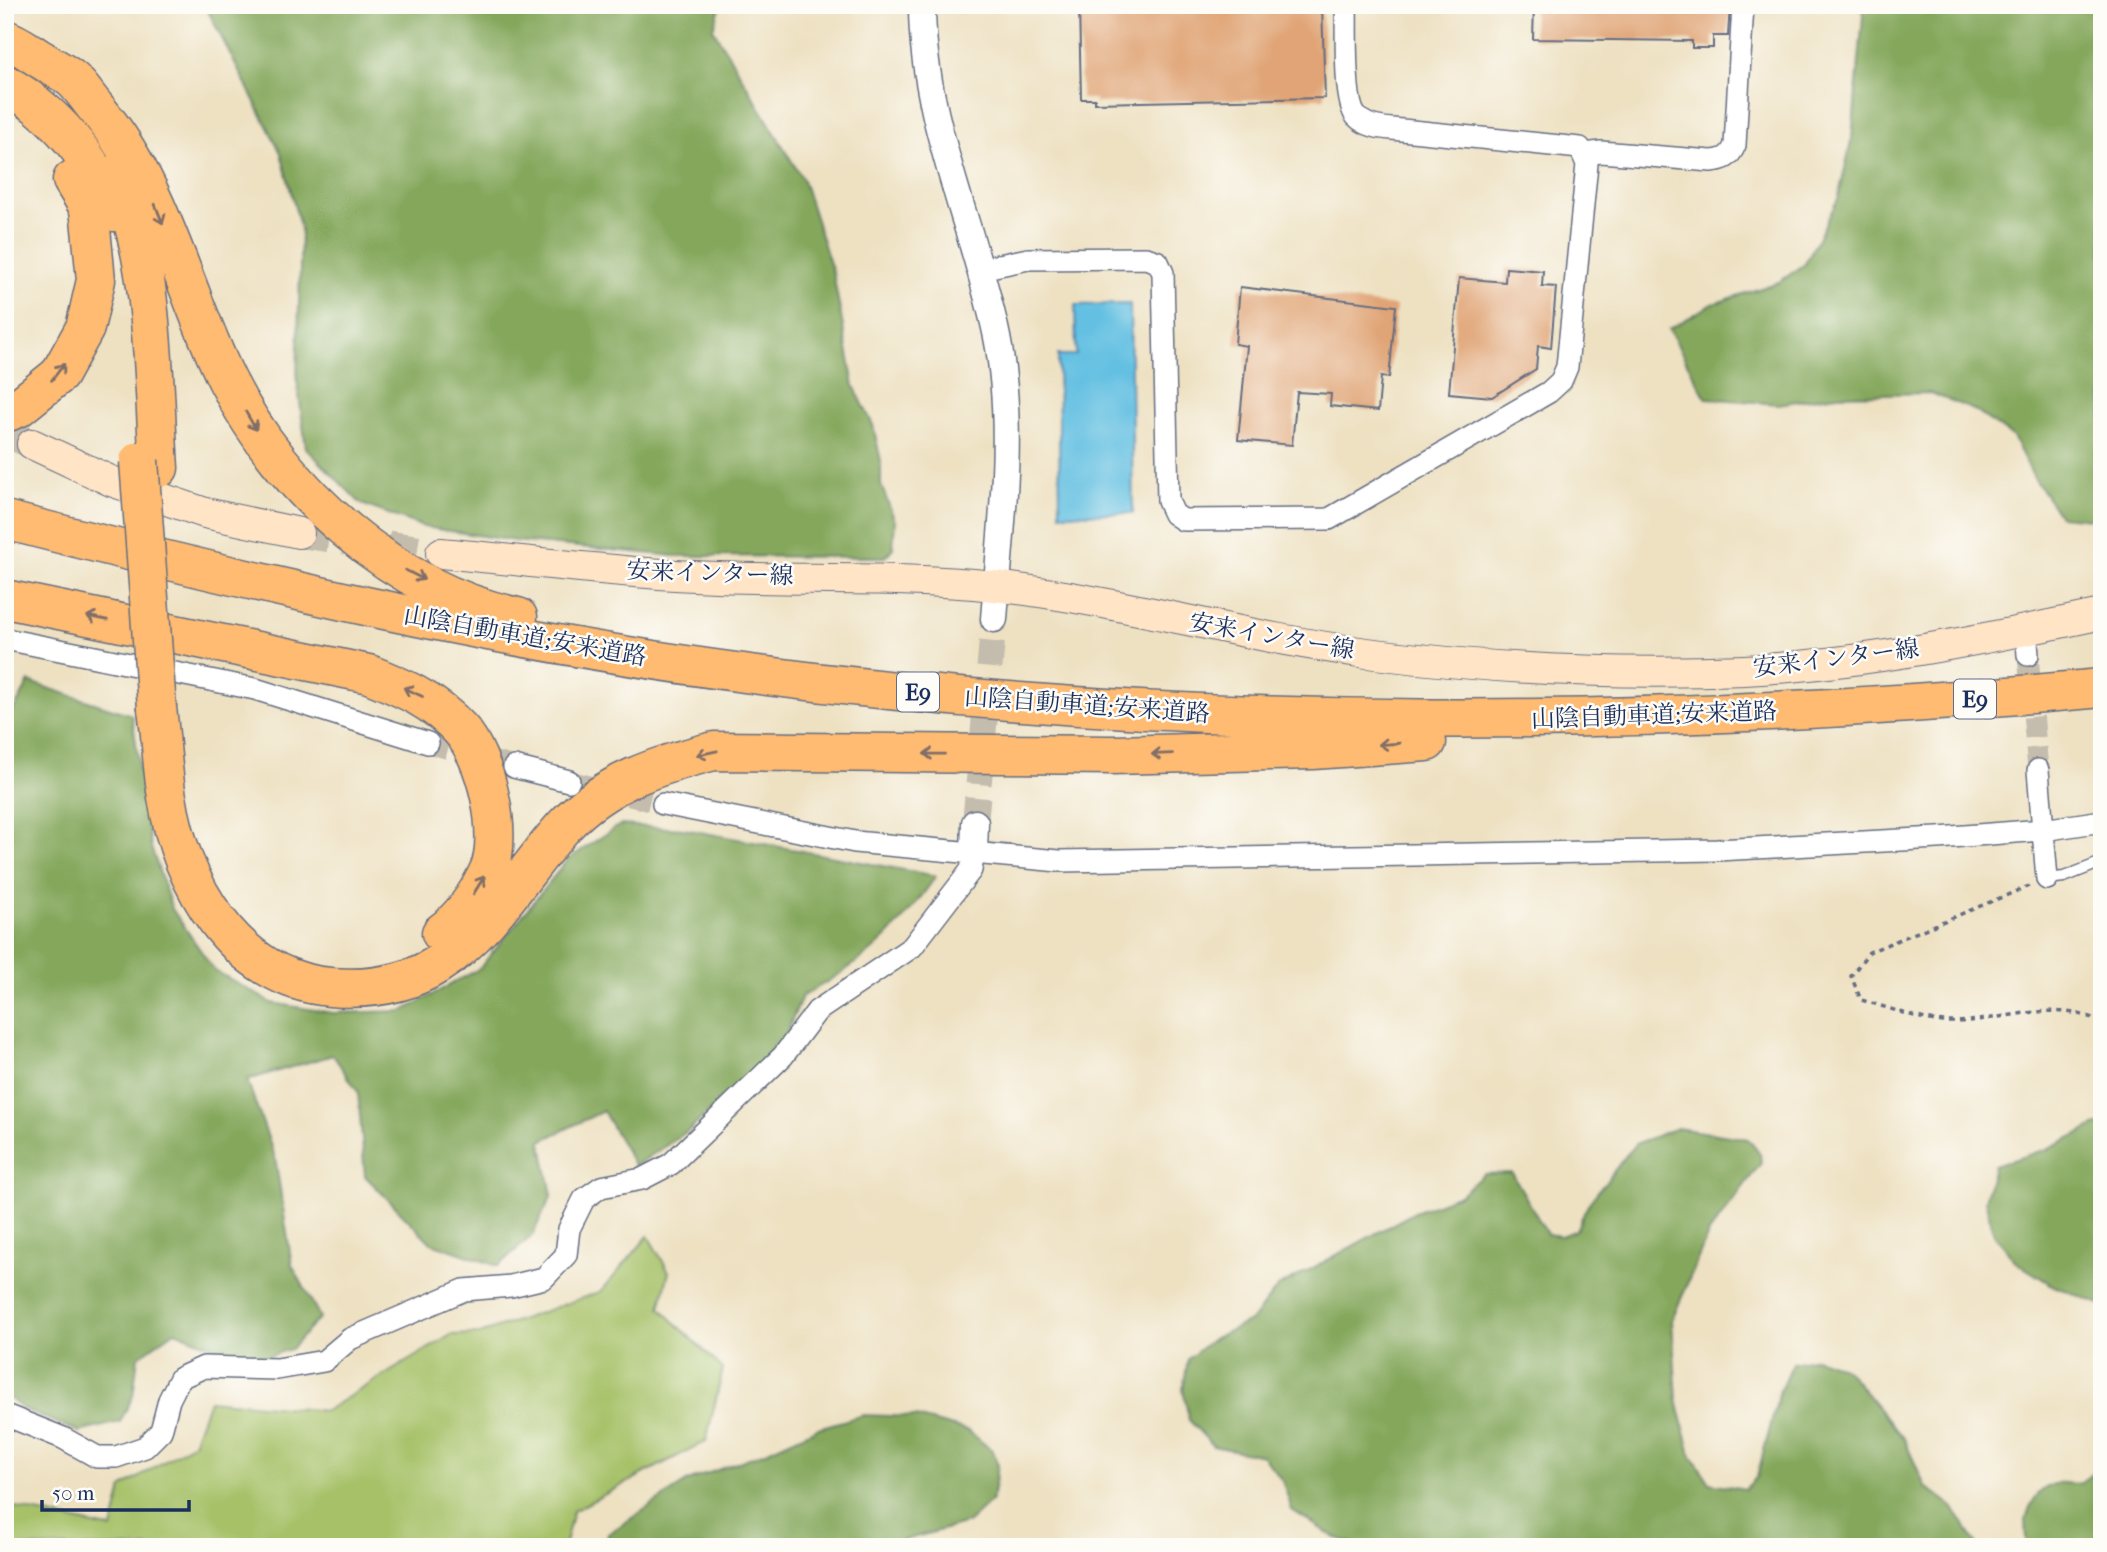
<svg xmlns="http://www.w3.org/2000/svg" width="2107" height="1552" font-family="'IM FELL French Canon','Noto Serif JP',serif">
  <rect width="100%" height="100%" fill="#fdfcf7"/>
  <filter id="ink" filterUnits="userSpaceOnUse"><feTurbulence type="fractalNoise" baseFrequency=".0143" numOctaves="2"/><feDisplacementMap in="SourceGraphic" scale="14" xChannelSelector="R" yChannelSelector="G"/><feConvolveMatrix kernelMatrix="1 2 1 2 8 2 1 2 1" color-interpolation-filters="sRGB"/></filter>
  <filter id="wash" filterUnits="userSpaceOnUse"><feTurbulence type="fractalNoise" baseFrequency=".00686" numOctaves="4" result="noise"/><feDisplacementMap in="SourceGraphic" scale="28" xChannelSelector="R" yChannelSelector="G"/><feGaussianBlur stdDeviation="1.57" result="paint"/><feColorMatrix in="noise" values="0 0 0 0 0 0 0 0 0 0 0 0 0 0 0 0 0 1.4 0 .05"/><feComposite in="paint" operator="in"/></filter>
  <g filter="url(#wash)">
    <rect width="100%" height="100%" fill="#eee1c2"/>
    <path fill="#a6c167" stroke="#607862" stroke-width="2" d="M 648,1236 L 669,1272 L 660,1308 L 723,1369 L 706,1441 L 573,1511 L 564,1547 L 5,1547 L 5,1505 L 112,1529 L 122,1488 L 193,1443 L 209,1400 L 325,1411 L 451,1335 L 480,1334 L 602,1291 Z"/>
    <path fill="#84a75c" stroke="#506b5d" stroke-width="2" d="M 205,5 L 721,5 L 713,29 L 803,180 L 833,273 L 854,386 L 873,425 L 881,461 L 881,485 L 895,521 L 893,548 L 885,557 L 675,556 L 515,541 L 424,527 L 361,504 L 306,448 L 297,380 L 301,231 L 281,153 Z
      M 1864,5 L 2102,5 L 2102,520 L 2060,516 L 2034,478 L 2013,437 L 1974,410 L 1931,393 L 1837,395 L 1778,404 L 1706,398 L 1669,329 L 1713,304 L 1779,282 L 1805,264 L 1838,199 L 1852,138 Z
      M 29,682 L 132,715 L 151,847 L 172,909 L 214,970 L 272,1003 L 333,1013 L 403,1011 L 480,968 L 568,859 L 620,825 L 684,829 L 936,876 C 897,933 863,964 802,996 L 783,1042 L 691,1129 L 635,1166 L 603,1111 L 541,1141 L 552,1195 L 532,1236 L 498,1266 L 431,1243 L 365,1176 L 358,1092 L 333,1055 L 247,1080 L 275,1157 L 292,1265 L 320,1317 L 291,1349 L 250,1362 L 175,1331 L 138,1357 L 133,1396 L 120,1422 L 79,1432 L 23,1409 L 5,1395 L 5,725 Z
      M 2097,1125 L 2102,1125 L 2102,1305 L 2054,1286 L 2017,1263 L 1994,1234 L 1985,1200 L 1994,1166 L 2047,1149 Z
      M 1677,1128 L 1748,1139 L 1760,1154 L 1761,1163 L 1708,1234 L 1672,1320 L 1677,1400 L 1691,1454 L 1710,1483 L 1745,1489 L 1757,1477 L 1780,1390 L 1793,1363 L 1816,1358 L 1846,1369 L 1904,1439 L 1925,1486 L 1953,1507 L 1978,1547 L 1363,1547 L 1334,1537 L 1292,1510 L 1283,1482 L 1263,1456 L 1213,1446 L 1189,1420 L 1183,1389 L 1188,1359 L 1214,1338 L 1252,1320 L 1278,1287 L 1415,1212 L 1460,1195 L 1484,1174 L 1512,1173 L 1547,1234 L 1561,1236 L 1576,1230 L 1589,1203 L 1635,1144 Z
      M 864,1415 L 916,1417 L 968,1431 L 992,1450 L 998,1465 L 992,1500 L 967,1523 L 879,1547 L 603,1547 L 608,1534 L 688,1481 L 768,1451 L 818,1428 Z
      M 2102,1464 L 2102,1547 L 2029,1547 C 2019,1523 2031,1489 2058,1483 C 2065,1482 2074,1485 2081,1483 C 2088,1480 2096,1469 2102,1464 Z"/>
    <path fill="#64c0e2" stroke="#4078a0" stroke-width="2" d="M 1130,304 L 1133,513 L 1060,514 L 1058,355 L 1076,355 L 1075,305 Z"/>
    <g id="blocks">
      <path fill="#e0a476" d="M 1079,5 L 1322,5 L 1325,98 L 1095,103 L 1095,99 L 1081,99 Z
        M 1534,5 L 1730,5 L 1728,36 L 1713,36 L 1713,48 L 1692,48 L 1692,41 L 1533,39 Z
        M 1506,268 L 1543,271 L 1542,286 L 1556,287 L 1551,348 L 1538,346 L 1536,369 L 1492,397 L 1449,393 L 1459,278 L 1505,282 Z
        M 1240,287 L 1396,306 L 1389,378 L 1381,377 L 1378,411 L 1330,406 L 1331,394 L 1297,392 L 1292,445 L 1238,440 L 1247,346 L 1235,344 Z"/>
    </g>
  </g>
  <g filter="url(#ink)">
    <use href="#blocks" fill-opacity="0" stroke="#656d81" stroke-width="2"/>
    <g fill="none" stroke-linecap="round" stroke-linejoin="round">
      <path stroke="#c4bdae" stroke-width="21" stroke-dasharray="21 10" stroke-linecap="butt" d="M 2028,655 L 2038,770
        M 428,743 L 514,767
        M 569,781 L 663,804"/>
      <path stroke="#c4bdae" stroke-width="26" stroke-dasharray="26 13" stroke-linecap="butt" d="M 975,823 L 994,619"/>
      <path stroke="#c4bdae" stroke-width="30" stroke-dasharray="30 15" stroke-linecap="butt" d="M 5,432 L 32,444
        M 299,533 L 441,553"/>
      <g stroke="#656d81" stroke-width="13">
        <path id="service" d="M 2047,879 L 2064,877 L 2102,862"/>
      </g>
      <g stroke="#656d81" stroke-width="24">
        <path id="minor" d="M 1585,154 L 1601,152 L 1711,161 C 1724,160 1730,157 1735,145 L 1743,5
          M 980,269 L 1028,259 L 1146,258 L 1158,262 L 1163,273 L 1168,501 L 1174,514 L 1183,520 L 1329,519 L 1549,392 L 1561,381 L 1567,367 L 1587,164 L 1580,148 L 1392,129 C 1379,128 1366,126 1356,116 C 1343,100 1347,28 1346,5
          M 2026,630 L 2028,655
          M 5,639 L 255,689 L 428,743
          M 514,767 L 569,781
          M 2038,770 L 2047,879
          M 663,804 L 855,842 L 1059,861 L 1717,850 L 1938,838 L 2043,830 L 2102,821
          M 5,1415 L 63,1438 L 97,1457 L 116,1457 L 145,1447 L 161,1431 L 169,1400 L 180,1378 L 204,1367 L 277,1369 L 324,1361 L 350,1339 L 464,1290 L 511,1286 L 544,1278 L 566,1255 L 569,1229 L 584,1199 L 601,1187 L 642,1179 L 671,1164 L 783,1056 L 817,1011 L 912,947 L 971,870 L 974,853"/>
      </g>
      <g stroke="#656d81" stroke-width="29">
        <path id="tertiary" d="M 922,5 C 922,121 974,225 997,337 C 1015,428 1001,527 994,619
          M 974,853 L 975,823"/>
      </g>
      <g stroke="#656d81" stroke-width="32">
        <path id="secondary" d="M 32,444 L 111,481 L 205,513 L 299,533
          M 441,553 C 519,560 597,570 675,575 C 782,582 888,575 994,586 C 1120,600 1242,637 1367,653 C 1491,669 1619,675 1745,670 C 1864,664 1985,639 2102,614"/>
      </g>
      <g stroke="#656d81" stroke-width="41">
        <path id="motorway" d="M 5,39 C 18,43 30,53 42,60 C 52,67 64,72 73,80 C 82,88 89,100 97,109 C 163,187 182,289 227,380 C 282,490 395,592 518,617
          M 5,84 C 54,111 95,159 113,212
          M 115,174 C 155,256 153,377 159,468
          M 5,413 L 18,408 L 59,375 L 85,328 L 96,280 L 89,208 L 72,180
          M 5,520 C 249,582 494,640 744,673 C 1194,733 1650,729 2102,688
          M 5,599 L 369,674 C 404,688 434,701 460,729 C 486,757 504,834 489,870 C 478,894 461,918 441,933
          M 157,708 C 161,737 162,768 167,797 C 180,883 235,979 330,987 C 366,990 405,985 437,965 C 491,931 523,871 565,825 C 606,781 659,765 714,751 L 1113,755 L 1313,750 L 1427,742"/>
      </g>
      <path stroke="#656d81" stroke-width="3.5" stroke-dasharray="5 5" stroke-linecap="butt" d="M 2029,886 L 1869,952 L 1851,976 L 1861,1000 C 1884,1006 1928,1023 1949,1022 C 2002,1022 2051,998 2102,1022"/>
      <use href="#service" stroke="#fff" stroke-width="10"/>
      <use href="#minor" stroke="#fff" stroke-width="21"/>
      <use href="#tertiary" stroke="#fff" stroke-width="26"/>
      <use href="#secondary" stroke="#ffe4c6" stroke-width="30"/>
      <use href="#motorway" stroke="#febb71" stroke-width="38"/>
      <g stroke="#656d81" stroke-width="41" stroke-linecap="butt">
        <path id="motorway-bridge" d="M 139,461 L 157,708"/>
      </g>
      <use href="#motorway-bridge" stroke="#febb71" stroke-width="38"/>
    </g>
    <defs><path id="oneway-shaft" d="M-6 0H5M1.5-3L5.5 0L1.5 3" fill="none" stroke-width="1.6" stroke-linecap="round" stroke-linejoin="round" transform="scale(1.75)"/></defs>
    <g stroke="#816e67">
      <use href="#oneway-shaft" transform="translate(159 214) rotate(68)"/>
      <use href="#oneway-shaft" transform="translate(58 372) rotate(-52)"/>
      <use href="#oneway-shaft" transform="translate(251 421) rotate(60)"/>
      <use href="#oneway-shaft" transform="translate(415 575) rotate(27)"/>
      <use href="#oneway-shaft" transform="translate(97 618) rotate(-169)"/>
      <use href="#oneway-shaft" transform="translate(413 692) rotate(-155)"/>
      <use href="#oneway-shaft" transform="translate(1389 744) rotate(176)"/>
      <use href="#oneway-shaft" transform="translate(707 753) rotate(168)"/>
      <use href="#oneway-shaft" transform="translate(934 754) rotate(-179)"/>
      <use href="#oneway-shaft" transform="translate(1162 754) rotate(178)"/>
      <use href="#oneway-shaft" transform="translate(479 885) rotate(-58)"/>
    </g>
  </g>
  <g text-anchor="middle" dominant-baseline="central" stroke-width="5" stroke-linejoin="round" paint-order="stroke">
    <g fill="#fdfcf7" stroke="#5f6c8c" stroke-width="2">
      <rect x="897" y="672.5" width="42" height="39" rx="5"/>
      <rect x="1954" y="679.5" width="42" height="39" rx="5"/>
    </g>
    <g font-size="23" font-weight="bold" fill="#1b2f5e">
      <text x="918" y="692">E9</text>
      <text x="1975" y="699">E9</text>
    </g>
    <g font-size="24" fill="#1b2f5e" stroke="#fdfcf7">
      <text transform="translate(710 573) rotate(2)">安来インター線</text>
      <text transform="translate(525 636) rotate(10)">山陰自動車道;安来道路</text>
      <text transform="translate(1272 636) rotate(10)">安来インター線</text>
      <text transform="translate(1836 658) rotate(-7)">安来インター線</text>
      <text transform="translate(1087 705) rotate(4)">山陰自動車道;安来道路</text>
      <text transform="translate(1654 715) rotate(-2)">山陰自動車道;安来道路</text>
    </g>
  </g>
  <rect width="2107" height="1552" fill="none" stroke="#fdfcf7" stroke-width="28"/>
  <path d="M42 1500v10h147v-10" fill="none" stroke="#1b2f5e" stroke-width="3.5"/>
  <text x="52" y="1500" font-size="21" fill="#1b2f5e" stroke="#fdfcf7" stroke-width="5" paint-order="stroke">50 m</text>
</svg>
